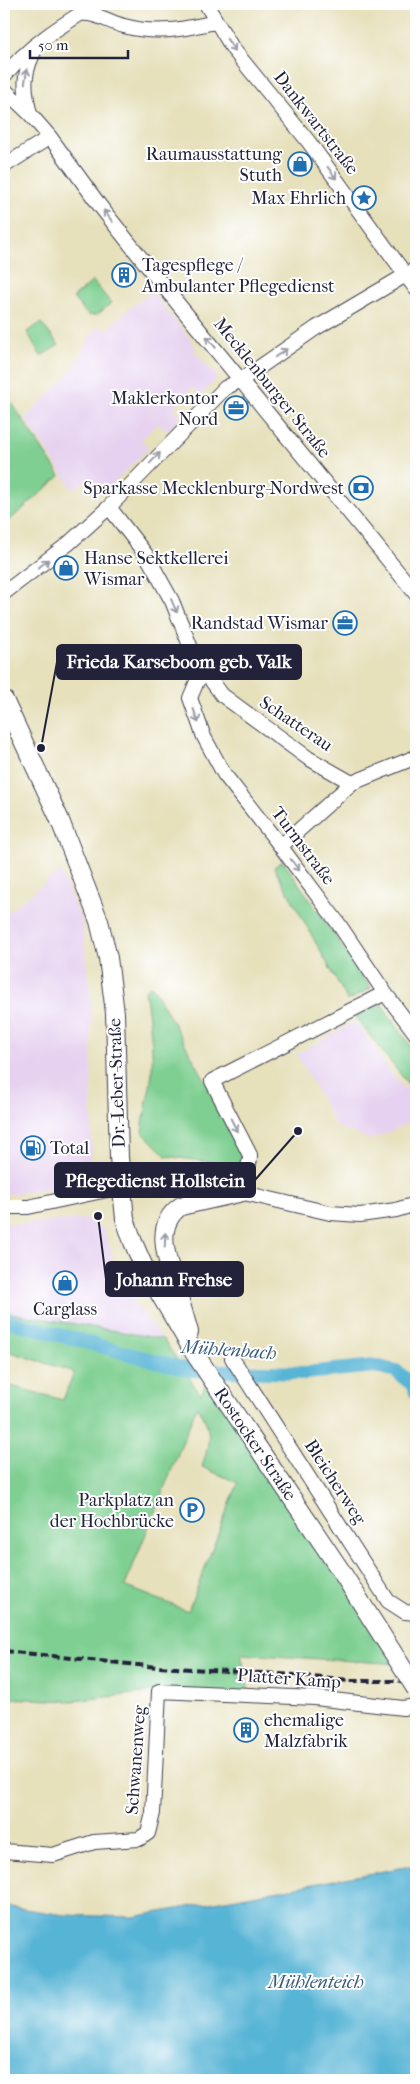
<svg xmlns="http://www.w3.org/2000/svg" width="420" height="2084" font-family="'IM FELL French Canon',serif">
  <rect width="100%" height="100%" fill="#fff"/>
  <filter id="ink" filterUnits="userSpaceOnUse"><feTurbulence type="fractalNoise" baseFrequency=".02" numOctaves="2"/><feDisplacementMap in="SourceGraphic" scale="10" xChannelSelector="R" yChannelSelector="G"/><feConvolveMatrix kernelMatrix="1 2 1 2 8 2 1 2 1" color-interpolation-filters="sRGB"/></filter>
  <filter id="wash" filterUnits="userSpaceOnUse"><feTurbulence type="fractalNoise" baseFrequency=".0096" numOctaves="4" result="noise"/><feDisplacementMap in="SourceGraphic" scale="20" xChannelSelector="R" yChannelSelector="G"/><feGaussianBlur stdDeviation="1.12" result="paint"/><feColorMatrix in="noise" values="0 0 0 0 0 0 0 0 0 0 0 0 0 0 0 0 0 1.4 0 .05"/><feComposite in="paint" operator="in"/></filter>
  <g filter="url(#wash)">
    <rect width="100%" height="100%" fill="#e6e0bb"/>
    <path fill="#e6d2f0" d="M 152,292 L 196,347 L 194,352 L 218,377 L 201,395 L 192,388 L 173,408 L 181,416 L 167,431 L 158,423 L 141,440 L 149,448 L 109,487 L 100,486 L 98,490 L 88,478 L 73,490 L 25,418 L 63,380 L 80,359 L 90,335 L 100,326 L 106,331 L 124,313 Z
      M 60,871 L 82,922 L 91,998 L 92,1153 L 82,1178 L 48,1189 L 4,1195 L 4,915 Z
      M 356,1021 L 390,1072 L 416,1101 L 416,1117 L 394,1130 L 370,1140 L 336,1126 L 297,1054 Z
      M 85,1219 L 104,1230 L 118,1272 L 137,1306 L 163,1339 L 4,1312 L 4,1221 L 17,1224 Z"/>
    <path fill="#7ecf91" stroke="#507866" fill-rule="evenodd" d="M 93,281 L 111,303 L 97,315 L 88,315 L 73,298 Z
      M 41,323 L 59,345 L 41,356 L 27,332 Z
      M 4,391 L 60,476 L 10,520 L 4,506 Z
      M 283,861 L 371,988 L 348,1001 L 274,867 Z
      M 149,987 L 153,987 L 245,1151 L 242,1159 L 235,1166 L 166,1156 L 142,1132 C 144,1114 148,1098 151,1081 C 155,1052 149,1020 145,990 Z
      M 381,1003 L 416,1054 L 416,1094 L 355,1017 Z
      M 4,1312 L 163,1339 L 201,1395 L 209,1376 L 401,1664 L 241,1654 L 250,1695 L 159,1691 L 73,1701 L 4,1698 L 4,1384 L 63,1400 L 74,1372 L 4,1350 ZM 197,1406 C 213,1430 210,1441 202,1467 L 238,1483 L 188,1611 L 125,1586 Z"/>
    <path fill="#56b4d5" stroke="#3c6b88" d="M 416,1865 L 416,2080 L 4,2080 L 4,1906 L 65,1915 L 133,1917 Z"/>
    <g fill="none" stroke-linecap="round" stroke-linejoin="round">
      <path stroke="#56b4d5" stroke-width="14" d="M 4,1320 L 189,1370 L 305,1373 L 375,1366 L 396,1371 L 413,1385 L 416,1393"/>
    </g>
  </g>
  <g filter="url(#ink)">
    <g fill="none" stroke-linecap="round" stroke-linejoin="round">
      <g stroke="#3f3e4e" stroke-width="16">
        <path id="minor" d="M 206,4 L 233,49 L 308,141 L 416,289
          M 80,14 C 96,12 108,22 124,26 C 156,35 184,29 216,22
          M 4,76 C 29,45 62,25 96,4
          M 4,89 L 30,114 L 50,137 L 100,206 L 156,277 L 416,594
          M 30,114 C 23,86 23,72 37,46
          M 4,166 L 50,137
          M 109,507 L 147,556 L 172,601 L 195,658 L 222,695 L 308,758 L 352,783
          M 4,593 L 68,544 L 109,507 L 225,388 L 241,380 L 316,328 L 416,269
          M 207,675 L 198,679 L 190,698 L 204,737 L 224,774 L 275,839 L 338,923 L 385,993 L 416,1034
          M 281,846 L 352,783 L 416,757
          M 227,1189 C 237,1180 251,1170 250,1155 L 212,1081 L 385,993
          M 4,1207 L 28,1207 L 121,1187 L 157,1184 L 180,1184 L 227,1189 L 330,1213 L 360,1215 L 396,1210 L 416,1204
          M 232,1358 L 388,1601 L 405,1612 L 416,1613
          M 4,1851 L 53,1855 L 94,1842 L 139,1839 L 148,1833 L 153,1813 L 159,1691 L 315,1698 L 403,1708 L 416,1706"/>
      </g>
      <g stroke="#3f3e4e" stroke-width="20">
        <path id="major" d="M 4,700 L 59,818 L 99,921 L 108,958 L 115,1013 L 119,1157 L 125,1219 L 133,1242 L 144,1267 L 195,1354
          M 189,1332 C 185,1318 181,1304 177,1291 C 169,1264 151,1226 181,1206 L 243,1192"/>
      </g>
      <use href="#minor" stroke="#fff" stroke-width="14"/>
      <use href="#major" stroke="#fff" stroke-width="18"/>
      <path stroke="#22223b" stroke-width="4" stroke-dasharray="8 4" stroke-linecap="butt" d="M 4,1651 L 157,1667 L 296,1675 L 348,1681 L 416,1681"/>
      <g stroke="#3f3e4e" stroke-width="20" stroke-linecap="butt">
        <path id="major-bridge" d="M 195,1354 L 341,1571 L 416,1689"/>
      </g>
      <use href="#major-bridge" stroke="#fff" stroke-width="18"/>
    </g>
    <defs><path id="oneway-shaft" d="M-6 0H5M1.5-3L5.5 0L1.5 3" fill="none" stroke-width="1.6" stroke-linecap="round" stroke-linejoin="round" transform="scale(1.25)"/></defs>
    <g stroke="#9c9ca7">
      <use href="#oneway-shaft" transform="translate(231 45) rotate(55)"/>
      <use href="#oneway-shaft" transform="translate(26 76) rotate(-81)"/>
      <use href="#oneway-shaft" transform="translate(332 173) rotate(54)"/>
      <use href="#oneway-shaft" transform="translate(108 216) rotate(-128)"/>
      <use href="#oneway-shaft" transform="translate(211 342) rotate(-130)"/>
      <use href="#oneway-shaft" transform="translate(281 353) rotate(-34)"/>
      <use href="#oneway-shaft" transform="translate(155 458) rotate(-46)"/>
      <use href="#oneway-shaft" transform="translate(43 564) rotate(-39)"/>
      <use href="#oneway-shaft" transform="translate(174 606) rotate(66)"/>
      <use href="#oneway-shaft" transform="translate(196 716) rotate(70)"/>
      <use href="#oneway-shaft" transform="translate(295 865) rotate(53)"/>
      <use href="#oneway-shaft" transform="translate(234 1125) rotate(63)"/>
      <use href="#oneway-shaft" transform="translate(165 1240) rotate(-88)"/>
    </g>
  </g>
  <defs>
    <g id="shop-ring" transform="scale(1.25)"><circle r="9.5" fill="#fff" stroke="#1f6fb2" stroke-width="1.5"/><path d="M-5-2.5h2.3a2.7 3.5 0 0 1 5.4 0H5L5.5 6h-11ZM-1.5-2.5h3a1.5 2.3 0 0 0-3 0Z" fill="#1f6fb2"/></g>
    <g id="sight-ring" transform="scale(1.25)"><circle r="9.5" fill="#fff" stroke="#1f6fb2" stroke-width="1.5"/><path d="M0-6L1.8-2.2L6-1.7L2.9 1.2L3.7 5.4L0 3.3L-3.7 5.4L-2.9 1.2L-6-1.7L-1.8-2.2Z" fill="#1f6fb2"/></g>
    <g id="building-ring" transform="scale(1.25)"><circle r="9.5" fill="#fff" stroke="#1f6fb2" stroke-width="1.5"/><path d="M-4-6H4V6H1V3H-1V6H-4ZM-2.5-4.3h1.7v1.8h-1.7ZM.8-4.3h1.7v1.8H.8ZM-2.5-1h1.7V.8h-1.7ZM.8-1h1.7V.8H.8Z" fill="#1f6fb2"/></g>
    <g id="office-ring" transform="scale(1.25)"><circle r="9.5" fill="#fff" stroke="#1f6fb2" stroke-width="1.5"/><path d="M-6-3h4V-5.5h4V-3h4V5H-6ZM-1-4.5V-3h2v-1.5ZM-6 0V1H6V0Z" fill="#1f6fb2"/></g>
    <g id="bank-ring" transform="scale(1.25)"><circle r="9.5" fill="#fff" stroke="#1f6fb2" stroke-width="1.5"/><path d="M-6-4H6V4H-6ZM0-2.3a2.3 2.3 0 1 0 0 4.6a2.3 2.3 0 1 0 0-4.6Z" fill="#1f6fb2"/></g>
    <g id="fuel-ring" transform="scale(1.25)"><circle r="9.5" fill="#fff" stroke="#1f6fb2" stroke-width="1.5"/><path d="M-5.5-6h7V0h2V4h1.3V-2.5L3-4.5l.8-.8L6-3V5H2.5V1h-1V6h-7ZM-4.2-4.7v3.2H.2V-4.7Z" fill="#1f6fb2"/></g>
    <g id="parking-ring" transform="scale(1.25)"><circle r="9.5" fill="#fff" stroke="#1f6fb2" stroke-width="1.5"/><path d="M-3.5-5.5H1a3.5 3.5 0 0 1 0 7H-1V5.5H-3.5ZM-1-3.4V-.6H.8a1.4 1.4 0 0 0 0-2.8Z" fill="#1f6fb2"/></g>
  </defs>
  <g fill-rule="evenodd">
    <use href="#shop-ring" x="300" y="164"/>
    <use href="#sight-ring" x="364" y="198"/>
    <use href="#building-ring" x="124" y="275"/>
    <use href="#office-ring" x="236" y="408"/>
    <use href="#bank-ring" x="361" y="488"/>
    <use href="#shop-ring" x="66" y="568"/>
    <use href="#office-ring" x="345" y="623"/>
    <use href="#fuel-ring" x="33" y="1148"/>
    <use href="#shop-ring" x="65" y="1283"/>
    <use href="#parking-ring" x="192" y="1510"/>
    <use href="#building-ring" x="246" y="1730"/>
  </g>
  <g text-anchor="middle" dominant-baseline="central" stroke-width="4" stroke-linejoin="round" paint-order="stroke">
    <g font-size="18" fill="#22223b" stroke="#fff">
      <text transform="translate(316 123) rotate(52)">Dankwartstraße</text>
      <text transform="translate(272 388) rotate(51)">Mecklenburger Straße</text>
      <text transform="translate(296 724) rotate(34)">Schatterau</text>
      <text transform="translate(303 846) rotate(53)">Turmstraße</text>
      <text transform="translate(117 1083) rotate(-92)">Dr.-Leber-Straße</text>
      <text transform="translate(255 1444) rotate(56)">Rostocker Straße</text>
      <text transform="translate(335 1482) rotate(57)">Bleicherweg</text>
      <text transform="translate(289 1679) rotate(4)">Platter Kamp</text>
      <text transform="translate(136 1760) rotate(-86)">Schwanenweg</text>
    </g>
    <g font-size="18" fill="#22223b" stroke="#fff" text-anchor="end">
      <text x="282" y="154">Raumausstattung<tspan x="282" dy="21">Stuth</tspan></text>
      <text x="346" y="198">Max Ehrlich</text>
      <text x="142" y="265" text-anchor="start">Tagespflege /<tspan x="142" dy="21">Ambulanter Pflegedienst</tspan></text>
      <text x="218" y="398">Maklerkontor<tspan x="218" dy="21">Nord</tspan></text>
      <text x="344" y="488">Sparkasse Mecklenburg-Nordwest</text>
      <text x="84" y="558" text-anchor="start">Hanse Sektkellerei<tspan x="84" dy="21">Wismar</tspan></text>
      <text x="328" y="623">Randstad Wismar</text>
      <text x="50" y="1148" text-anchor="start">Total</text>
      <text x="65" y="1309" text-anchor="middle">Carglass</text>
      <text x="174" y="1500">Parkplatz an<tspan x="174" dy="21">der Hochbrücke</tspan></text>
      <text x="264" y="1720" text-anchor="start">ehemalige<tspan x="264" dy="21">Malzfabrik</tspan></text>
    </g>
    <g font-size="19" font-style="italic" fill="#375c79" stroke="#fff">
      <text transform="translate(229 1350) rotate(4)">Mühlenbach</text>
      <text x="316" y="1982">Mühlenteich</text>
    </g>
  </g>
  <path fill="none" stroke="#22223b" stroke-width="2" d="M41 748L57 662M298 1131L255 1180M98 1216L106 1279"/>
  <g fill="#22223b" stroke="#fff" stroke-width="2">
    <circle cx="41" cy="748" r="5"/>
    <circle cx="298" cy="1131" r="5"/>
    <circle cx="98" cy="1216" r="5"/>
  </g>
  <g fill="#22223b" stroke="#22223b" stroke-width="2">
    <rect x="57" y="645" width="244" height="34" rx="5"/>
    <rect x="55" y="1163" width="200" height="34" rx="5"/>
    <rect x="106" y="1262" width="137" height="34" rx="5"/>
  </g>
  <g font-size="19" text-anchor="middle" font-weight="bold" fill="#fff">
    <text x="179" y="668">Frieda Karseboom geb. Valk</text>
    <text x="155" y="1187">Pflegedienst Hollstein</text>
    <text x="174" y="1286">Johann Frehse</text>
  </g>
  <rect width="420" height="2084" fill="none" stroke="#fff" stroke-width="20"/>
  <path d="M30 50v8h98v-8" fill="none" stroke="#22223b" stroke-width="2.5"/>
  <text x="38" y="50" font-size="15" fill="#22223b" stroke="#ffffff" stroke-width="4" paint-order="stroke">50 m</text>
</svg>
